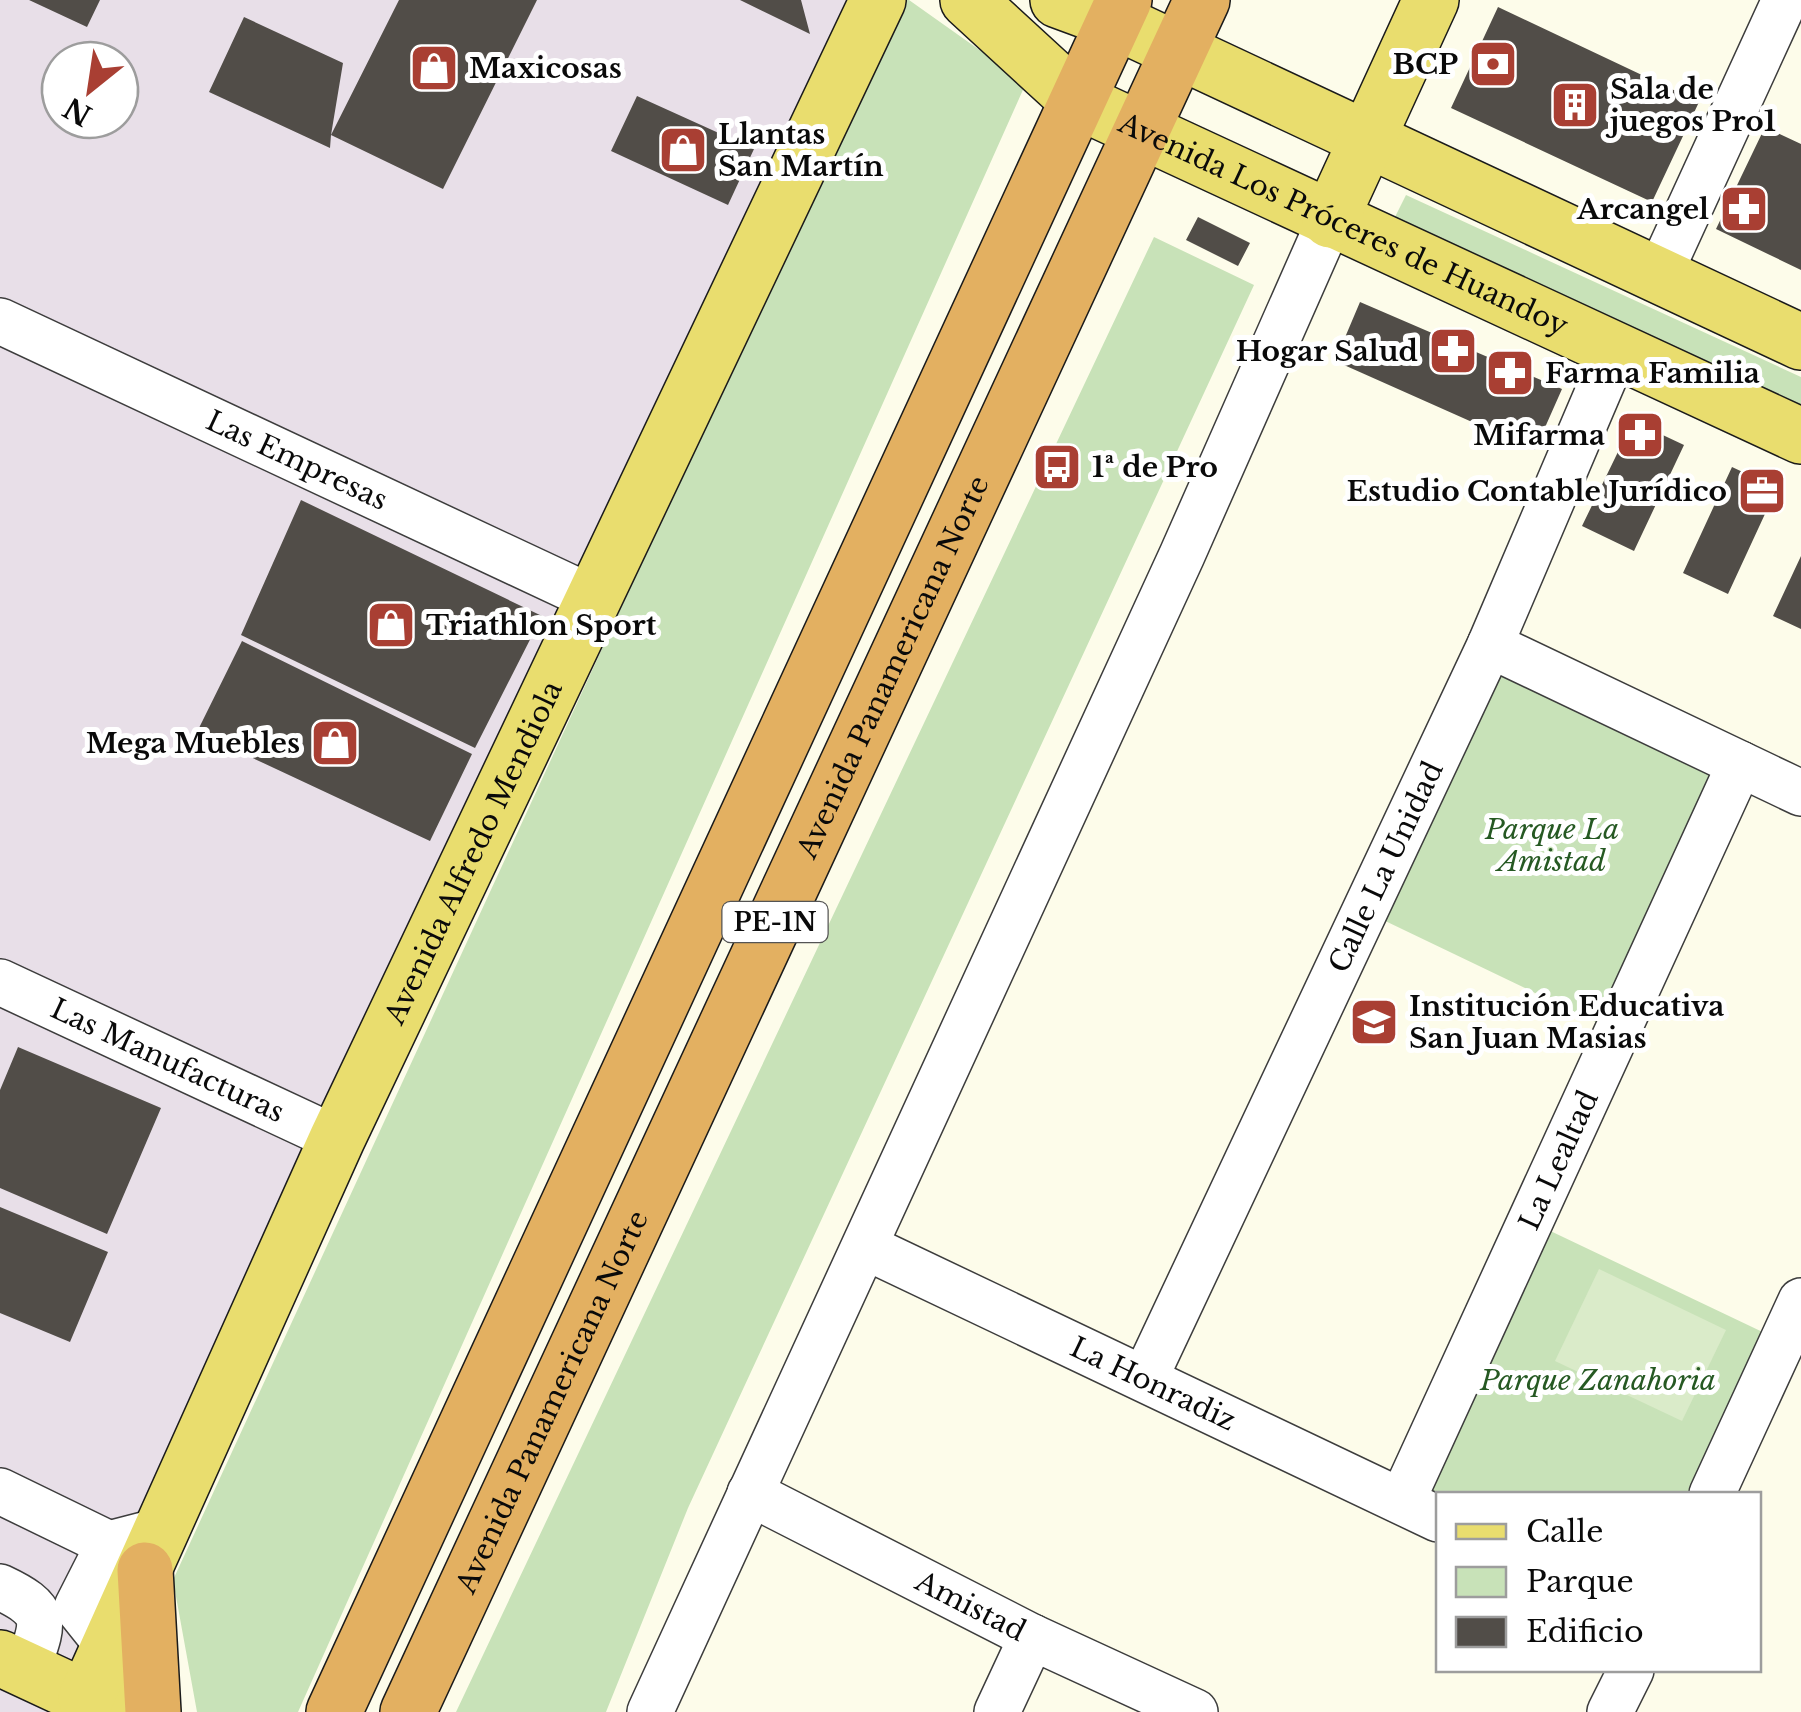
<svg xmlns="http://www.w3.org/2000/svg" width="1801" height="1712" font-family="'Libre Baskerville',serif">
  <rect width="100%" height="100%" fill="#fdfcea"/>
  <path fill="#e8dfe8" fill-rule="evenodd" d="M 0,0 L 857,0 L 61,1712 L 0,1712 ZM 60,60 L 120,60 L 120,120 L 60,120 Z"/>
  <path fill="#c8e2b8" d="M 901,0 L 909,0 L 1026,83 L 298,1712 L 197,1712 L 173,1580 Z
    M 1406,195 L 1801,377 L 1801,416 L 1391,225 Z
    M 1154,237 L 1254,285 L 688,1508 L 606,1712 L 456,1712 Z
    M 1495,662 L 1724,772 L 1608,1028 L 1379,918 Z
    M 1542,1227 L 1771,1336 L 1699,1494 L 1418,1495 Z"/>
  <path fill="#daebc9" d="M 1599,1269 L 1726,1330 L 1682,1421 L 1555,1361 Z"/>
  <path fill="#514d48" d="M 29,0 L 100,0 L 87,27 Z
    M 399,0 L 537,0 L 443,189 L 331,135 L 330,148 L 209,92 L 244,17 L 343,63 L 331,135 Z
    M 740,0 L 801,0 L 810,34 Z
    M 1498,7 L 1699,102 L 1652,202 L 1451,108 Z
    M 637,96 L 754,149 L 728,205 L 611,151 Z
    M 1765,127 L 1801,144 L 1801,270 L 1716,229 Z
    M 1198,217 L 1250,243 L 1238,266 L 1186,240 Z
    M 1360,302 L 1562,389 L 1535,450 L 1335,361 Z
    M 1633,421 L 1684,445 L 1634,551 L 1582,526 Z
    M 1732,467 L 1777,488 L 1728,594 L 1683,573 Z
    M 301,500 L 542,616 L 475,748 L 241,635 Z
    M 1801,556 L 1801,629 L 1773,616 Z
    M 242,641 L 472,754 L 430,841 L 197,732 Z
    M 18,1047 L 161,1108 L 107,1234 L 0,1188 L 0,1090 Z
    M 0,1207 L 108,1252 L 70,1342 L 0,1313 Z"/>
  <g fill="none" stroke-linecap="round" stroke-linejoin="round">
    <g stroke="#3d3d3d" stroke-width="48">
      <g id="minor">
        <path d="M 1658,277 L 1785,0"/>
        <path id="s1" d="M 0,321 L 592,598"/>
        <path d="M 1490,645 L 1801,793"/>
        <path id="s2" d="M 0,982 L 337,1139"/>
        <path id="s3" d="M 866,1247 L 1438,1519"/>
        <path id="s4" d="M 1145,1378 L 1490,645 L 1616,350"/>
        <path d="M 0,1491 L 109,1544"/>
        <path id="s5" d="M 750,1493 L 1032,1637 L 1195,1712"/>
        <path d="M 1712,1494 L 1801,1301"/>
        <path id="s6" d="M 1402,1501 L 1740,764"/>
        <path d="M 0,1587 C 51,1611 44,1621 27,1670"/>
        <path d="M 109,1647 L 77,1607 L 109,1544 L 163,1530"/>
        <path d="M 650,1712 L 1182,555 L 1330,220"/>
        <path d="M 997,1712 L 1032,1637"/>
        <path d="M 1610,1712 L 1631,1670"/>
      </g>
    </g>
    <g stroke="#1b1b1b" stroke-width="58">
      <g id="major">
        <path id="s7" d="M 968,0 L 1078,101 L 1801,436"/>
        <path d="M 1058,0 L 1115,21 L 1801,342"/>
        <path d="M 1330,220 L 1431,0"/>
        <path d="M 0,1658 L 86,1698 L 122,1705"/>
        <path id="s8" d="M 86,1698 L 337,1139 L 878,0"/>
      </g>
    </g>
    <g stroke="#1b1b1b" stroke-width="58">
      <g id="highway">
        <path d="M 145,1570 L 153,1712"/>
        <path d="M 334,1712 L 1124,0"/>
        <path id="s9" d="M 408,1712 L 1202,0"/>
      </g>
    </g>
    <use href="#minor" stroke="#fff" stroke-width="45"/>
    <use href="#major" stroke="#e9dd6e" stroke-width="55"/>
    <use href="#highway" stroke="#e3b061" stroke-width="55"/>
  </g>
  <defs>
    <g id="bank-square" transform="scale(2.5)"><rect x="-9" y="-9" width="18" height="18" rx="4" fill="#a93f33" stroke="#fff"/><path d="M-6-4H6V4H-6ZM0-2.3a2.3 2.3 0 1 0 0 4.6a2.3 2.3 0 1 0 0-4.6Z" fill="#fff"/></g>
    <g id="shop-square" transform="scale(2.5)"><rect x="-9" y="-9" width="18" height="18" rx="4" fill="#a93f33" stroke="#fff"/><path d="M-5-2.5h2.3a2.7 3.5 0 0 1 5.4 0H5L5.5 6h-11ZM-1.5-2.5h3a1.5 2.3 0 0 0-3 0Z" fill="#fff"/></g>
    <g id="building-square" transform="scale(2.5)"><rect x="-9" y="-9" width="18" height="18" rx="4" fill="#a93f33" stroke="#fff"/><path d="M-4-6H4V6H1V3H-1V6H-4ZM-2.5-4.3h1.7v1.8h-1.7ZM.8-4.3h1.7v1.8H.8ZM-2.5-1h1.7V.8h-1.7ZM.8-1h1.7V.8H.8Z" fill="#fff"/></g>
    <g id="pharmacy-square" transform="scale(2.5)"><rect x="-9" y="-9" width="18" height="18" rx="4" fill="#a93f33" stroke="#fff"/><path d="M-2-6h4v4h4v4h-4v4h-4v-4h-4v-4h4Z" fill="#fff"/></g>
    <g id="bus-square" transform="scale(2.5)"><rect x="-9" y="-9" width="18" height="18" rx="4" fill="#a93f33" stroke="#fff"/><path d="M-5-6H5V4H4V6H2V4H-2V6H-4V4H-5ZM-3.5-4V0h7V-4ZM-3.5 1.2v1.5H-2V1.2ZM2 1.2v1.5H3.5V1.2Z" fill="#fff"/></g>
    <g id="office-square" transform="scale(2.5)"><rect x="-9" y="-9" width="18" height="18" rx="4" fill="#a93f33" stroke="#fff"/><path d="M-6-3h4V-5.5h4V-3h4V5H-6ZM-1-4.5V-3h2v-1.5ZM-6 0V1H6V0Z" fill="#fff"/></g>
    <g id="school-square" transform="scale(2.5)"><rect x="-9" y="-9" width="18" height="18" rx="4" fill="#a93f33" stroke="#fff"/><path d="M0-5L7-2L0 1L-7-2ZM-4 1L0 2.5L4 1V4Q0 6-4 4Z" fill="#fff"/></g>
  </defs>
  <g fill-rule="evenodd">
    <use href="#bank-square" x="1493" y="64"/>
    <use href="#shop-square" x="434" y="68"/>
    <use href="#building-square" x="1575" y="105"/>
    <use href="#shop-square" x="683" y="150"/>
    <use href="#pharmacy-square" x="1744" y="209"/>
    <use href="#pharmacy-square" x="1453" y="351"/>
    <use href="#pharmacy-square" x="1510" y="373"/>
    <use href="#pharmacy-square" x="1640" y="435"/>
    <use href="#bus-square" x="1057" y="467"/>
    <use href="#office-square" x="1762" y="491"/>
    <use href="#shop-square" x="391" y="625"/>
    <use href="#shop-square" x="335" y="743"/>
    <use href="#school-square" x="1374" y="1022"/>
  </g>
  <g text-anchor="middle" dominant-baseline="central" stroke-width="10" stroke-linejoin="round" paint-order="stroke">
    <rect fill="#fff" stroke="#545454" stroke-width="2.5" x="722.5" y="902" width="105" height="40" rx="8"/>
    <g font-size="25" font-weight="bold" fill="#0a0a0a">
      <text x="775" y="922">PE-1N</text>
    </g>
    <g font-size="28" font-weight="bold" fill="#0a0a0a" stroke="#fff" text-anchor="start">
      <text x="1458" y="64" text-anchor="end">BCP</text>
      <text x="469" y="68">Maxicosas</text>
      <text x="1610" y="89">Sala de<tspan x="1610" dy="32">juegos Pro1</tspan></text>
      <text x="718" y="134">Llantas<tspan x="718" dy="32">San Martín</tspan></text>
      <text x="1709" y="209" text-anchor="end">Arcangel</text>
      <text x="1418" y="351" text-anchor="end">Hogar Salud</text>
      <text x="1545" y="373">Farma Familia</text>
      <text x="1605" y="435" text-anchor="end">Mifarma</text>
      <text x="1092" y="467">1ª de Pro</text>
      <text x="1727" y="491" text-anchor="end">Estudio Contable Jurídico</text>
      <text x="426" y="625">Triathlon Sport</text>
      <text x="300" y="743" text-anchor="end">Mega Muebles</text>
      <text x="1409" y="1006">Institución Educativa<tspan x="1409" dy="32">San Juan Masias</tspan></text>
    </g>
    <g font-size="28" fill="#0a0a0a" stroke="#fff">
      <text stroke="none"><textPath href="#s7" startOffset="442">Avenida Los Próceres de Huandoy</textPath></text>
      <text stroke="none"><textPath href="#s1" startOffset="328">Las Empresas</textPath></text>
      <text stroke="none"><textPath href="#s9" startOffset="1152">Avenida Panamericana Norte</textPath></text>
      <text stroke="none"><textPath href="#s8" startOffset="930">Avenida Alfredo Mendiola</textPath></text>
      <text stroke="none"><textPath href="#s4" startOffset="565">Calle La Unidad</textPath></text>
      <text stroke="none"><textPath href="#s2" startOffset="185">Las Manufacturas</textPath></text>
      <text stroke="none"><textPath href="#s6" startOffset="375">La Lealtad</textPath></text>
      <text stroke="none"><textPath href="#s3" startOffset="318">La Honradiz</textPath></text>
      <text stroke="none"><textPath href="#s9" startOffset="342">Avenida Panamericana Norte</textPath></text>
      <text stroke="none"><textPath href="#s5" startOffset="248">Amistad</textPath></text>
    </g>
    <g font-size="28" font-style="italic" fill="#265923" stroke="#fff">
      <text x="1552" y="829">Parque La<tspan x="1552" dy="32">Amistad</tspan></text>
      <text x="1598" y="1380">Parque Zanahoria</text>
    </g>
  </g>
  <rect x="1436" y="1492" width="325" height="180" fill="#ffffff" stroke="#9d9d9d" stroke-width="2.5"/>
  <rect x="1456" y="1524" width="50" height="15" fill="#e9dd6e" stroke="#9d9d9d" stroke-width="2.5"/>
  <text x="1526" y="1542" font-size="30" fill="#0a0a0a">Calle</text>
  <rect x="1456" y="1567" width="50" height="30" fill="#c8e2b8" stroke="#9d9d9d" stroke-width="2.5"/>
  <text x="1526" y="1592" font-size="30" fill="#0a0a0a">Parque</text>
  <rect x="1456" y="1617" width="50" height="30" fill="#514d48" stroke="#9d9d9d" stroke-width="2.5"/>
  <text x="1526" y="1642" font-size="30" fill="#0a0a0a">Edificio</text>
  <g transform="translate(90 90) rotate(210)"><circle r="48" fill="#ffffff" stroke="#9d9d9d" stroke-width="2.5"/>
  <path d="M0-8L18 38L0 25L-18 38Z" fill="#a93f33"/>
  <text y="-15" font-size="28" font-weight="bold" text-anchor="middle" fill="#0a0a0a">N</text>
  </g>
</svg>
